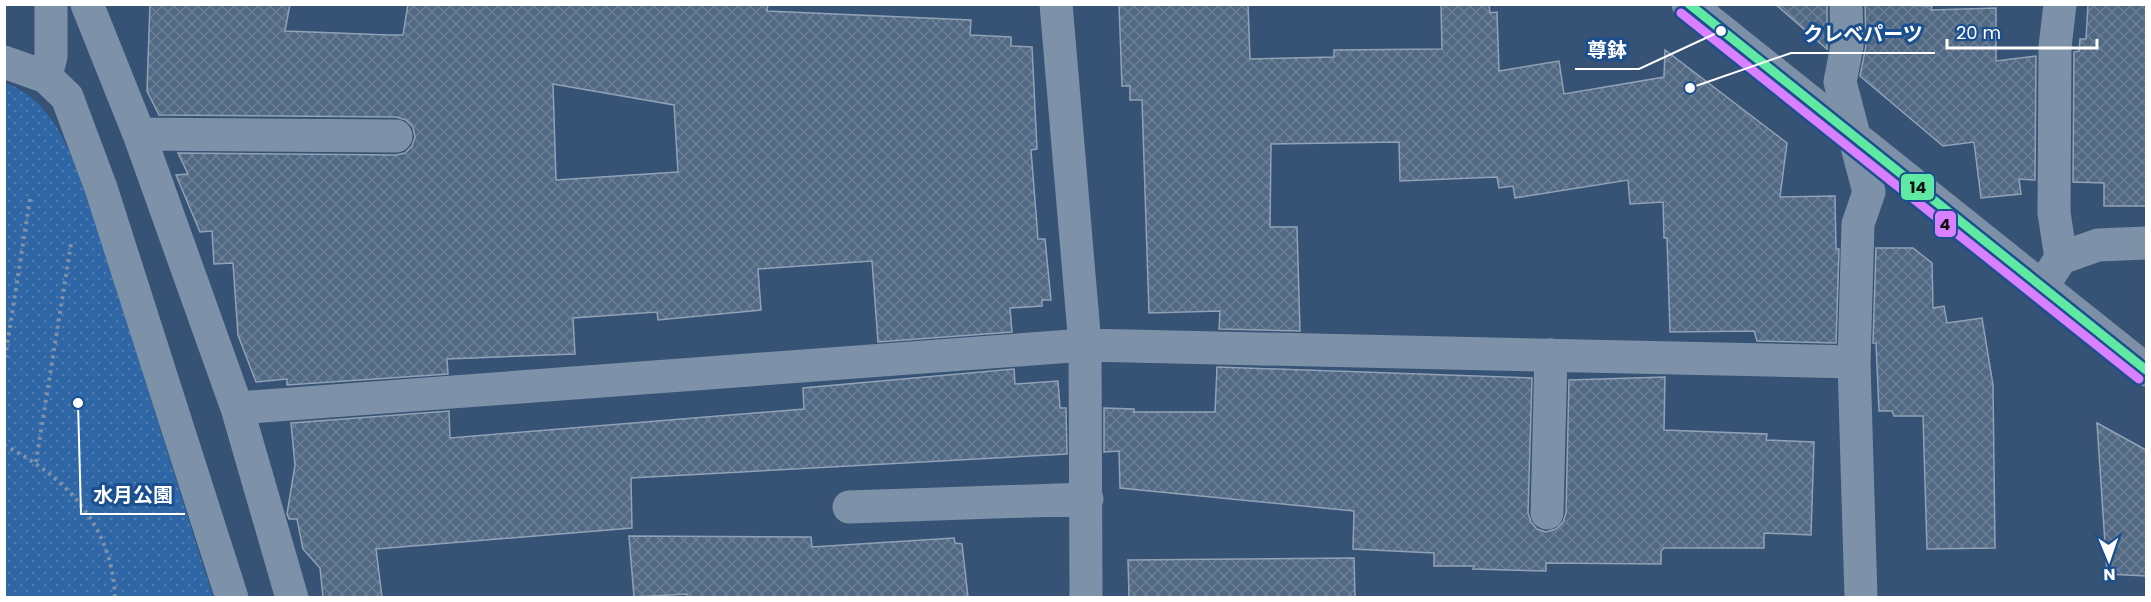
<svg xmlns="http://www.w3.org/2000/svg" width="2151" height="602" font-family="Poppins,'Noto Sans JP',sans-serif">
  <defs>
    <pattern id="park-dots" width="8" height="8" patternUnits="userSpaceOnUse" patternTransform="scale(1.5)"><rect width="8" height="8" fill="#2f66a5"/><path d="M2 2h.1M6 6h.1" fill="none" stroke="#4e7db2" stroke-width="1.8" stroke-linecap="round"/></pattern>
    <pattern id="building-cross-hatch" width="8" height="8" patternUnits="userSpaceOnUse" patternTransform="scale(1.5)"><rect width="8" height="8" fill="#526984"/><path d="M0 0l8 8M0 8l8-8" fill="none" stroke="#6c8096"/></pattern>
  </defs>
  <rect width="100%" height="100%" fill="#365274"/>
  <path fill="url(#park-dots)" d="M 5,83 C 57,101 74,162 91,209 L 213,597 L 5,598 Z"/>
  <path fill="url(#building-cross-hatch)" stroke="#92a2b6" stroke-width="1.5" fill-rule="evenodd" d="M 150,4 L 290,4 L 285,31 L 389,35 L 403,35 L 408,4 L 768,4 L 767,11 L 971,20 L 970,35 L 1011,37 L 1011,46 L 1032,47 L 1037,149 L 1031,150 L 1038,239 L 1045,239 L 1051,300 L 1042,300 L 1042,306 L 1010,308 L 1012,332 L 878,342 L 872,261 L 758,269 L 761,310 L 658,320 L 657,312 L 573,318 L 575,354 L 447,359 L 448,374 L 287,385 L 287,379 L 256,382 L 238,335 L 233,263 L 214,264 L 212,231 L 200,232 L 176,175 L 188,174 L 178,153 L 396,155 L 405,153 L 412,146 L 415,137 L 413,127 L 406,120 L 396,117 L 159,115 L 147,91 ZM 553,84 L 674,105 L 678,172 L 556,180 Z
    M 1119,4 L 1248,4 L 1250,59 L 1334,57 L 1334,50 L 1442,49 L 1441,4 L 1489,4 L 1490,13 L 1497,12 L 1499,71 L 1559,61 L 1564,94 L 1664,77 L 1665,50 L 1787,143 L 1780,197 L 1835,196 L 1836,249 L 1839,249 L 1836,343 L 1757,341 L 1754,331 L 1670,332 L 1667,238 L 1664,238 L 1663,202 L 1630,204 L 1628,180 L 1515,198 L 1513,186 L 1499,188 L 1497,177 L 1400,181 L 1399,142 L 1271,144 L 1270,227 L 1297,227 L 1300,331 L 1219,329 L 1220,311 L 1149,313 L 1142,100 L 1130,100 L 1130,86 L 1122,86 Z
    M 1775,4 L 1827,4 L 1827,49 Z
    M 1865,4 L 1932,6 L 1931,10 L 1996,8 L 1996,61 L 2036,56 L 2035,180 L 2019,179 L 2021,194 L 1981,198 L 1974,142 L 1943,146 L 1860,76 L 1866,46 Z
    M 2088,4 L 2146,4 L 2146,206 L 2104,206 L 2104,183 L 2073,182 L 2074,52 L 2079,51 L 2080,39 L 2086,39 Z
    M 1876,248 L 1913,248 L 1932,263 L 1933,308 L 1944,306 L 1947,323 L 1982,318 L 1993,385 L 1995,548 L 1927,549 L 1923,416 L 1894,416 L 1892,411 L 1879,411 L 1876,343 L 1873,343 Z
    M 1217,367 L 1532,378 L 1528,513 L 1531,522 L 1537,529 L 1546,532 L 1556,529 L 1563,522 L 1566,513 L 1569,380 L 1665,377 L 1664,430 L 1767,434 L 1766,440 L 1814,442 L 1811,535 L 1764,533 L 1764,548 L 1664,548 L 1661,551 L 1661,564 L 1546,563 L 1546,571 L 1473,569 L 1474,566 L 1434,566 L 1434,553 L 1353,549 L 1354,511 L 1120,488 L 1119,451 L 1104,452 L 1104,408 L 1134,409 L 1134,412 L 1215,412 Z
    M 1014,369 L 1015,384 L 1058,381 L 1060,408 L 1066,408 L 1067,454 L 631,478 L 632,528 L 376,549 L 382,597 L 323,597 L 320,568 L 303,549 L 297,519 L 289,519 L 287,514 L 295,465 L 291,423 L 449,411 L 450,438 L 804,409 L 803,388 Z
    M 2097,423 L 2146,450 L 2146,576 L 2107,574 Z
    M 629,536 L 811,537 L 812,547 L 954,538 L 955,543 L 962,544 L 968,597 L 687,597 L 687,594 L 634,597 Z
    M 1354,558 L 1355,597 L 1129,597 L 1128,560 Z"/>
  <g fill="none" stroke-linecap="round" stroke-linejoin="round">
    <path stroke="#7d92a8" stroke-width="4" stroke-dasharray="3 4.5" stroke-linecap="butt" d="M 4,365 L 30,199
      M 4,445 C 65,476 113,526 115,598
      M 36,462 L 71,244"/>
    <path stroke="#7d92a8" stroke-width="33" d="M 87,4 L 139,134 L 237,408 L 292,598
      M 1056,4 L 1085,345 L 1086,598
      M 1846,4 L 1847,46 L 1840,82 L 1869,192 L 1858,224 L 1854,362 L 1861,598
      M 4,62 L 46,77 L 67,97 L 101,188 L 232,598
      M 46,77 L 51,56 L 51,4
      M 139,134 L 396,136
      M 2061,258 L 2098,245 L 2146,243
      M 2042,287 L 2061,258 L 2054,213 L 2055,47 L 2060,4
      M 237,408 L 1085,345 L 1854,362
      M 849,507 L 1087,499
      M 1547,513 L 1551,355"/>
    <path stroke="#7e90a7" stroke-width="33" d="M 1688,4 L 2146,370"/>
    <g stroke="#1b4f8f" stroke-width="14">
      <path id="bus-1" d="M 1689,4 L 2146,370"/>
    </g>
    <g stroke="#1b4f8f" stroke-width="14">
      <path id="bus-2" d="M 1681,13 L 2139,379"/>
    </g>
    <use href="#bus-1" stroke="#60e9a3" stroke-width="9"/>
    <use href="#bus-2" stroke="#d880ff" stroke-width="9"/>
  </g>
  <path fill="none" stroke="#fff" stroke-width="2" d="M1690 88L1791 53H1935M1721 31L1639 69H1575M78 403L81 514H185"/>
  <g fill="#fff" stroke="#1b4f8f" stroke-width="2">
    <circle cx="1690" cy="88" r="6"/>
    <circle cx="1721" cy="31" r="6"/>
    <circle cx="78" cy="403" r="6"/>
  </g>
  <g font-size="20" text-anchor="middle" font-weight="bold" fill="#fff" stroke="#1b4f8f" stroke-width="6" stroke-linejoin="round" paint-order="stroke">
    <text x="1863" y="41">クレベパーツ</text>
    <text x="1607" y="57">尊鉢</text>
    <text x="133" y="502">水月公園</text>
  </g>
  <g stroke="#1b4f8f" stroke-width="2">
    <rect x="1900" y="173" width="35" height="28" rx="6" fill="#60e9a3"/>
    <rect x="1934" y="210" width="23" height="28" rx="6" fill="#d880ff"/>
  </g>
  <g font-size="16" text-anchor="middle" font-weight="bold" fill="#111">
    <text x="1918" y="193">14</text>
    <text x="1945" y="230">4</text>
  </g>
  <rect width="2151" height="602" fill="none" stroke="#ffffff" stroke-width="12"/>
  <g transform="translate(2109 560) rotate(178)" stroke="#1b4f8f" stroke-width="4.5" paint-order="stroke">
  <path d="M0-4.5L10 22L0 15L-10 22Z" fill="#ffffff"/>
  <text y="-9" font-size="16" font-weight="bold" text-anchor="middle" fill="#ffffff">N</text>
  </g>
  <path d="M1947 39v9h150v-9" fill="none" stroke="#ffffff" stroke-width="3"/>
  <text x="1956" y="39" font-size="18" fill="#ffffff" stroke="#1b4f8f" stroke-width="4.5" paint-order="stroke">20 m</text>
</svg>
